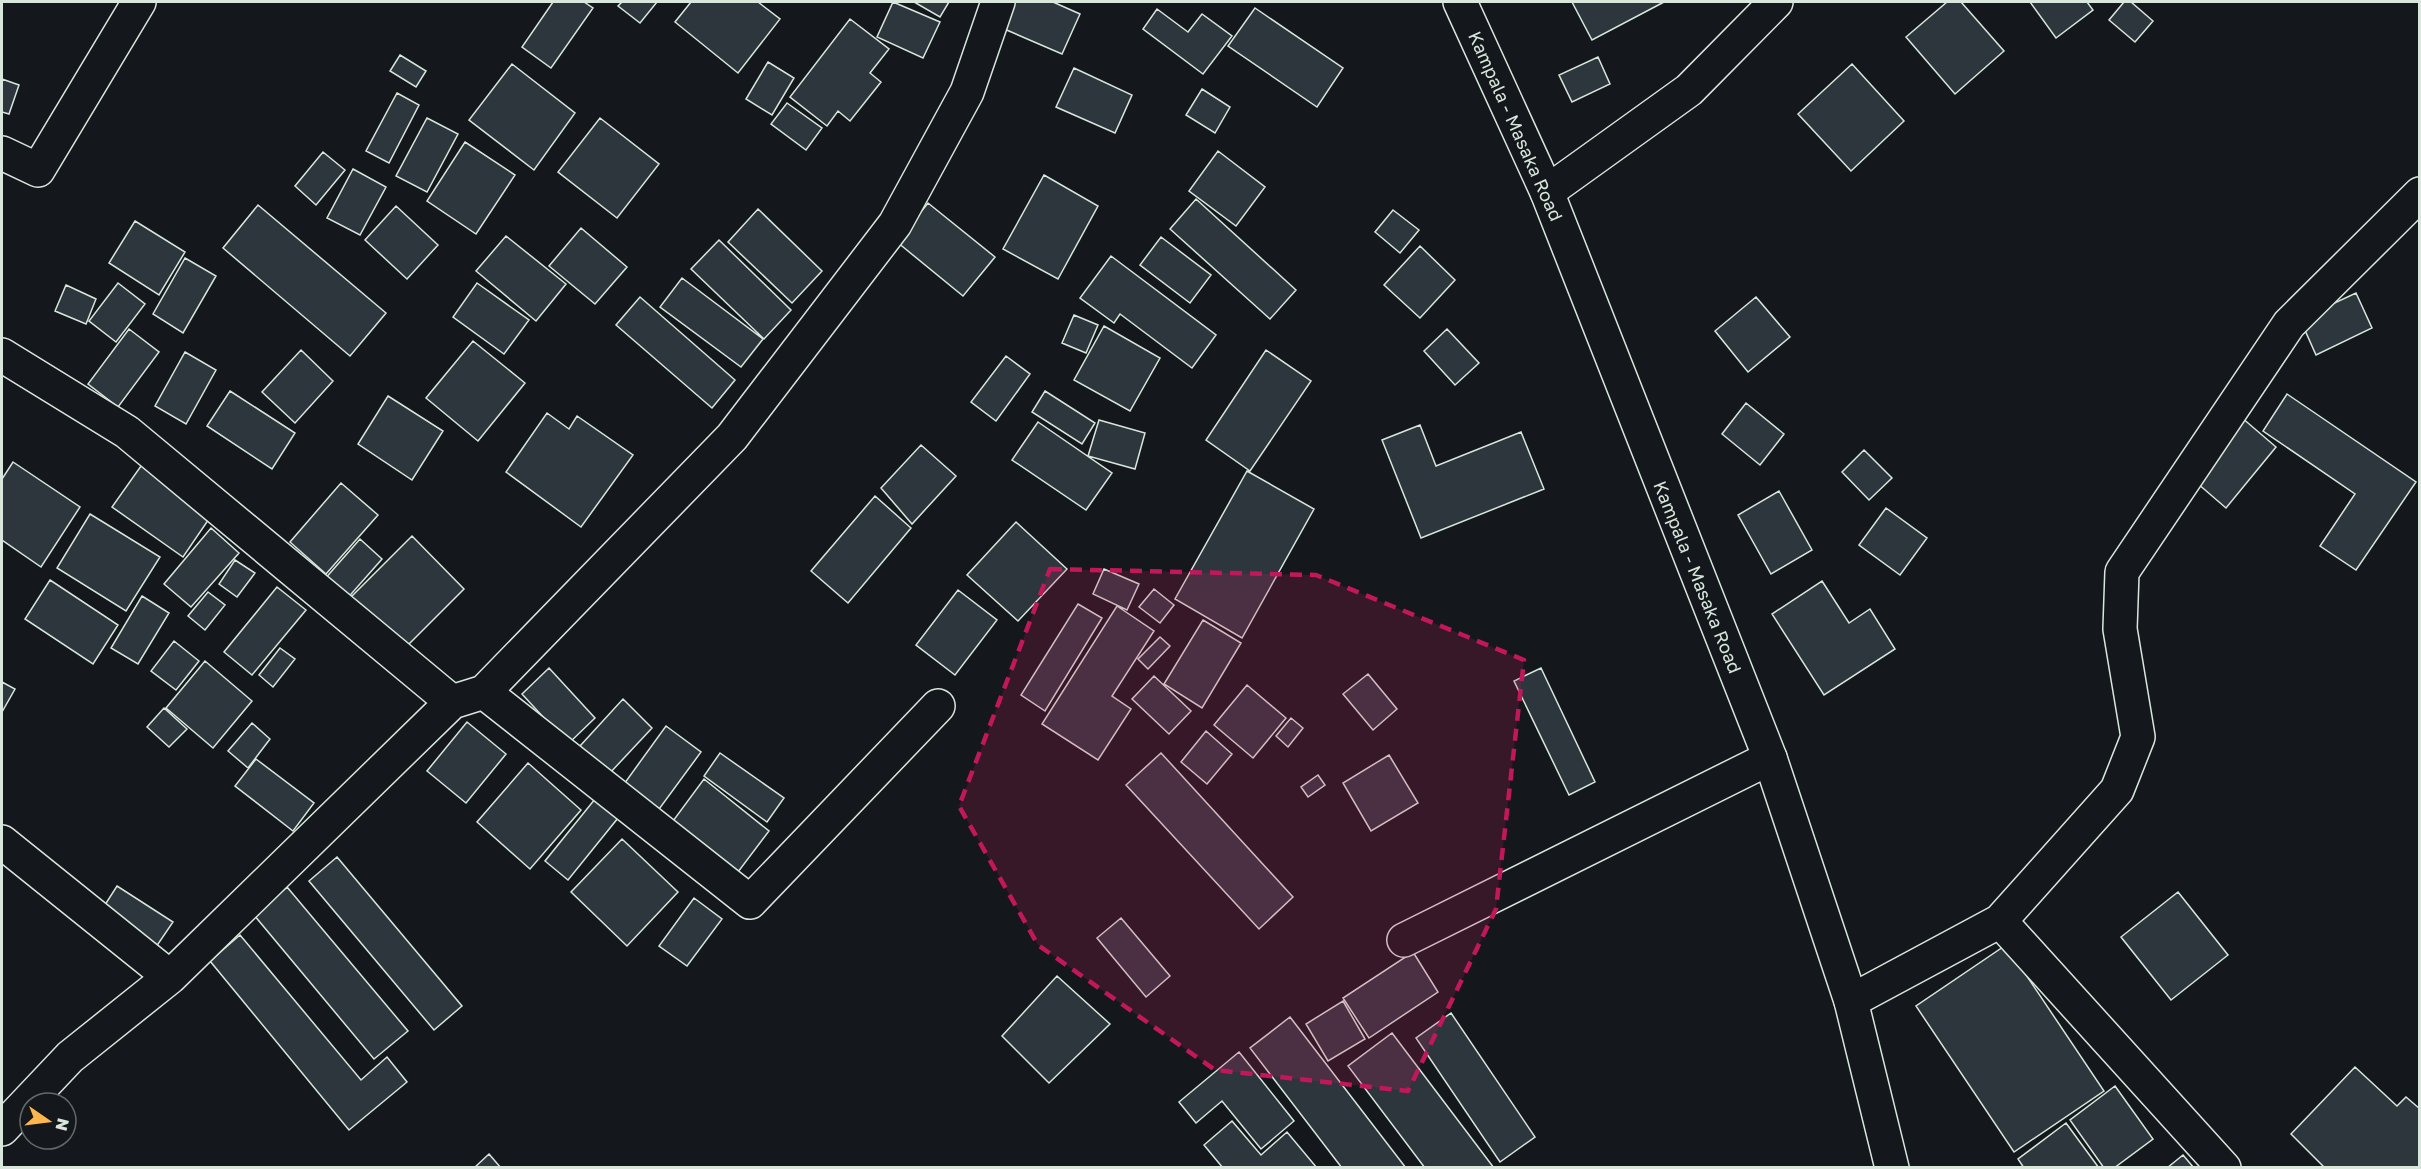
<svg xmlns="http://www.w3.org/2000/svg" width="2421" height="1169" font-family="'Golos Text',sans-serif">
  <rect width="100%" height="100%" fill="#14181c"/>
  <path fill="#2c363c" stroke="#d8e6dc" stroke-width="1.5" d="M 553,2 L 584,2 L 593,8 L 551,68 L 522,47 Z
    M 622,2 L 657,2 L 640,23 L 618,6 Z
    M 691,2 L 758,2 L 780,19 L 738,73 L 675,22 Z
    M 893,2 L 940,22 L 923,58 L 877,37 Z
    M 914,2 L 949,2 L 940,17 Z
    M 1014,2 L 1053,2 L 1080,14 L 1062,54 L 1002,28 Z
    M 1572,2 L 1664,2 L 1592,40 Z
    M 1947,2 L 1961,2 L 2004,51 L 1955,94 L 1906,37 Z
    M 2030,2 L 2087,2 L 2093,10 L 2056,38 Z
    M 2124,2 L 2131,2 L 2153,21 L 2135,42 L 2109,20 Z
    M 1255,8 L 1343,68 L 1317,107 L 1228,46 Z
    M 1157,9 L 1188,32 L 1202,14 L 1232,36 L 1203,74 L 1143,29 Z
    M 850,19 L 889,49 L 870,73 L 881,82 L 850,121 L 838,111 L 827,126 L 790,97 Z
    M 400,55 L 426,71 L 416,87 L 390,71 Z
    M 1598,57 L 1610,84 L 1572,102 L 1559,75 Z
    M 768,62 L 794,78 L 772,115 L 746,99 Z
    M 512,64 L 575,113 L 534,170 L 469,120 Z
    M 1852,64 L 1904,121 L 1851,171 L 1798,114 Z
    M 1074,68 L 1132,95 L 1115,133 L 1056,107 Z
    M 2,79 L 19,85 L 9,114 L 2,112 Z
    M 1202,89 L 1230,107 L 1215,133 L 1186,115 Z
    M 397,93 L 419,105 L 389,163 L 366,151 Z
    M 787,103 L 822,128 L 806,150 L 771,124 Z
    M 427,118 L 458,134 L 427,192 L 396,176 Z
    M 600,118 L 659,164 L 617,218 L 558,172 Z
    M 465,142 L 515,175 L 476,234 L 427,201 Z
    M 1218,151 L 1265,187 L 1236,226 L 1189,191 Z
    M 323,152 L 345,170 L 316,205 L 295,186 Z
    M 353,169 L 386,187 L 360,235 L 327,218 Z
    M 1044,175 L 1098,206 L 1058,279 L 1003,249 Z
    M 1196,199 L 1296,290 L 1270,319 L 1170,229 Z
    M 928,203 L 995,257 L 963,296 L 897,242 Z
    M 258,205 L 386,313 L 350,356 L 223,248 Z
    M 396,206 L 438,245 L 407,279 L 365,240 Z
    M 758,209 L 822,271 L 792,303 L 728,242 Z
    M 1393,210 L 1419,230 L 1400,253 L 1375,232 Z
    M 135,221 L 185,252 L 159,295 L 109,263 Z
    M 581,228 L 627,267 L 595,304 L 549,266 Z
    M 506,236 L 566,284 L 536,321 L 476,271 Z
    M 1161,237 L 1211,275 L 1190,303 L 1140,265 Z
    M 719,240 L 791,310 L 764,339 L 691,269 Z
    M 1420,246 L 1455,280 L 1420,318 L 1384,285 Z
    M 1111,256 L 1216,335 L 1192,368 L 1120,314 L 1114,323 L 1080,298 Z
    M 185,258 L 216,276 L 183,333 L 153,314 Z
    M 682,278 L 763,339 L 741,367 L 660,307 Z
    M 118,283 L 145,304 L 116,342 L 89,321 Z
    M 477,283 L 529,320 L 504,354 L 453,317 Z
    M 66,285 L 96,299 L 86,324 L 55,311 Z
    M 2356,293 L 2372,328 L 2316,355 L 2300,319 Z
    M 640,297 L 735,380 L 712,408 L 616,325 Z
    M 1756,297 L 1790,337 L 1748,372 L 1715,331 Z
    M 1074,315 L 1098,325 L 1086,353 L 1062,343 Z
    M 1104,326 L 1160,358 L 1130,411 L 1074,380 Z
    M 129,329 L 159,352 L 118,407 L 88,384 Z
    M 1447,329 L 1479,363 L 1455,385 L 1424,351 Z
    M 473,341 L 525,383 L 478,441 L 426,398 Z
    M 301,350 L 333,381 L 295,423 L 262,392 Z
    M 1266,350 L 1311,381 L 1250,471 L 1206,440 Z
    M 185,352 L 216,370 L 186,424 L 155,406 Z
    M 1006,356 L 1030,374 L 996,421 L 971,402 Z
    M 230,391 L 295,433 L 272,469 L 207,426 Z
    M 1045,391 L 1095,423 L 1082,444 L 1032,412 Z
    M 2287,394 L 2416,482 L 2356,570 L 2320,546 L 2355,494 L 2263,431 Z
    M 388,396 L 443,431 L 412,480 L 358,444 Z
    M 1746,403 L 1784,434 L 1760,465 L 1722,434 Z
    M 547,413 L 569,429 L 577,416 L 633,455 L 581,527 L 506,472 Z
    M 2241,417 L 2276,447 L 2226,508 L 2190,477 Z
    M 1099,420 L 1145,433 L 1135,469 L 1088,456 Z
    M 1038,422 L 1112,473 L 1086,510 L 1012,460 Z
    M 1420,425 L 1436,466 L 1521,432 L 1544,489 L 1421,538 L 1382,440 Z
    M 921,445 L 956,476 L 912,524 L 881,488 Z
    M 1864,450 L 1892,478 L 1869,500 L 1842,472 Z
    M 13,462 L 80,507 L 41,567 L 2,540 L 2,479 Z
    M 141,466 L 211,516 L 183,557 L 112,507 Z
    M 1247,471 L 1314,509 L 1242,638 L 1175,599 Z
    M 341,483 L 378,515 L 326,574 L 290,542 Z
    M 1779,491 L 1812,550 L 1771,574 L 1738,515 Z
    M 875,496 L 911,528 L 848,603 L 811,571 Z
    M 1886,508 L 1927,538 L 1900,575 L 1859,545 Z
    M 90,514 L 160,557 L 126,611 L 57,568 Z
    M 1016,522 L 1067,569 L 1018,621 L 967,575 Z
    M 211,528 L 239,553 L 191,607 L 164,584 Z
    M 412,536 L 464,589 L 403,650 L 351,597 Z
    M 360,539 L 382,559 L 345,601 L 323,581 Z
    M 235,560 L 255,573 L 237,597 L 219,584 Z
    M 1104,569 L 1139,584 L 1127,610 L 1093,594 Z
    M 50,580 L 118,625 L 93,664 L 25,619 Z
    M 1822,581 L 1849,623 L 1870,609 L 1895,649 L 1824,695 L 1772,614 Z
    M 277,587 L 306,610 L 252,675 L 224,652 Z
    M 1154,589 L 1174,605 L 1160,623 L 1139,607 Z
    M 958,590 L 997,620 L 955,675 L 916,645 Z
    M 208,592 L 225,605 L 205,630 L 188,616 Z
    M 142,596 L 169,613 L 138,664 L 111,648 Z
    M 1078,604 L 1102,618 L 1045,711 L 1021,695 Z
    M 1117,606 L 1154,631 L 1112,696 L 1131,709 L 1098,760 L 1042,724 Z
    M 1203,620 L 1241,643 L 1202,708 L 1164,684 Z
    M 1160,637 L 1170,646 L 1148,669 L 1138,659 Z
    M 174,641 L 199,661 L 176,690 L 151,671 Z
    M 280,648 L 295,659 L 273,687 L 259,675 Z
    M 205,661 L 252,701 L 213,748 L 166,708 Z
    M 549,668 L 595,718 L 568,744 L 522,694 Z
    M 1541,668 L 1595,782 L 1569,795 L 1514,681 Z
    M 1368,674 L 1397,709 L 1373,730 L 1343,694 Z
    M 1154,676 L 1191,711 L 1169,734 L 1132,699 Z
    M 2,682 L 15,689 L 2,712 Z
    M 1247,685 L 1286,718 L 1253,758 L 1214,725 Z
    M 623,699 L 652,728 L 609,774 L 580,746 Z
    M 164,708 L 187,729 L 169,747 L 147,727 Z
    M 1291,718 L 1303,728 L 1288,747 L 1276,736 Z
    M 467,722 L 506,754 L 466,803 L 427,771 Z
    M 252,723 L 270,739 L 248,768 L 228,751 Z
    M 666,726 L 701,752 L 654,816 L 619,791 Z
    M 1206,731 L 1232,754 L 1207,784 L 1181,762 Z
    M 720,753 L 784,798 L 767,822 L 704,776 Z
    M 1161,753 L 1293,897 L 1259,929 L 1126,785 Z
    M 1389,755 L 1418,803 L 1371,831 L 1343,783 Z
    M 256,759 L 314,803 L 293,831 L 235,786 Z
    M 528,763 L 581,810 L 530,869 L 477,822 Z
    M 1318,775 L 1325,785 L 1308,797 L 1301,787 Z
    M 704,779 L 769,831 L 735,876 L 670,825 Z
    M 595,799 L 618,818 L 568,880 L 545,861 Z
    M 622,839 L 678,892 L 627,946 L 571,892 Z
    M 337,857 L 462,1006 L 434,1030 L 309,881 Z
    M 117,886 L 173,922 L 156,947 L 101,911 Z
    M 287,887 L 408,1031 L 374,1059 L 254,915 Z
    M 2178,892 L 2228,955 L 2171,1000 L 2121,937 Z
    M 694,898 L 722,919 L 687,966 L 659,946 Z
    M 1121,918 L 1170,976 L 1146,997 L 1097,938 Z
    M 240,935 L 361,1080 L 387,1057 L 407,1082 L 349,1130 L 210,961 Z
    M 2006,945 L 2104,1091 L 2014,1152 L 1916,1006 Z
    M 1413,952 L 1438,992 L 1369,1038 L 1343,998 Z
    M 1057,976 L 1110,1024 L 1049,1083 L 1002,1036 Z
    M 1343,1001 L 1365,1039 L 1328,1061 L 1306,1024 Z
    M 1451,1013 L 1535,1137 L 1500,1162 L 1416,1038 Z
    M 1290,1017 L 1406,1168 L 1342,1168 L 1250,1048 Z
    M 1392,1033 L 1494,1168 L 1425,1168 L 1348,1066 Z
    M 1239,1052 L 1294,1121 L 1261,1149 L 1222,1101 L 1196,1123 L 1179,1102 Z
    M 2355,1067 L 2397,1106 L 2406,1097 L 2420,1109 L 2420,1168 L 2325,1168 L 2291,1134 Z
    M 2115,1086 L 2153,1139 L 2114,1168 L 2104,1168 L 2070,1120 Z
    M 1232,1121 L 1261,1155 L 1287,1132 L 1317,1168 L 1223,1168 L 1204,1145 Z
    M 2066,1123 L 2099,1168 L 2024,1168 L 2018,1159 Z
    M 489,1154 L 501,1168 L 474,1168 Z
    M 2183,1155 L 2194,1168 L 2167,1168 Z"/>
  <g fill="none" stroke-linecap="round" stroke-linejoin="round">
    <g stroke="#d8e6dc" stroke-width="36">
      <path id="minor" d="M 2,153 L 38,170 L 139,2
        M 1547,192 L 1689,90 L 1776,2
        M 2,355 L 127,432 L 452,702
        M 484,692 L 750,902 L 938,706
        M 2,842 L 170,977
        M 2000,921 L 2224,1168
        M 1404,940 L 1770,758
        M 1851,1001 L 2000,921 L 2117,790 L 2138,737 L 2120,629 L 2122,572 L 2289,324 L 2420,194
        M 2,1129 L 70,1057 L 170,977 L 452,702 L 484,692 L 732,437 L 895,224 L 967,92 L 998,2"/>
    </g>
    <g stroke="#d8e6dc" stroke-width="36">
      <path id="primary" d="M 1460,2 L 1547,192 L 1770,758 L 1851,1001 L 1892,1168"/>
    </g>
    <use href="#minor" stroke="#14181c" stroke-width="33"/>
    <use href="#primary" stroke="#14181c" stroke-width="33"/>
  </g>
  <path fill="#c2185b" fill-opacity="0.2" stroke="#c2185b" stroke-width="4.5" stroke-dasharray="12 8" stroke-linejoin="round" d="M 1050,569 L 1316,575 L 1524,660 L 1496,909 L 1408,1091 L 1215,1070 L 1038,945 L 959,806 Z"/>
  <g text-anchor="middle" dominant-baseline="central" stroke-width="4.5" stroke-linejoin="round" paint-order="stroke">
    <g font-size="18" fill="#d8e6dc" stroke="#14181c">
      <text transform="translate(1516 126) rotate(66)">Kampala - Masaka Road</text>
      <text transform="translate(1698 577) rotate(68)">Kampala - Masaka Road</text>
    </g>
  </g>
  <rect width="2421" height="1169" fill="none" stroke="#d8e6dc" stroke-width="6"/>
  <g transform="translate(48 1121) rotate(104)"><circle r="28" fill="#14181c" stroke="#626a69" stroke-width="1.5"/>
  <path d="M0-4.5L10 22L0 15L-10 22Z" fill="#ffb74d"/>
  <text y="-9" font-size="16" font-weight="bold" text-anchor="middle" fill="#d8e6dc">N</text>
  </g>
</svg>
